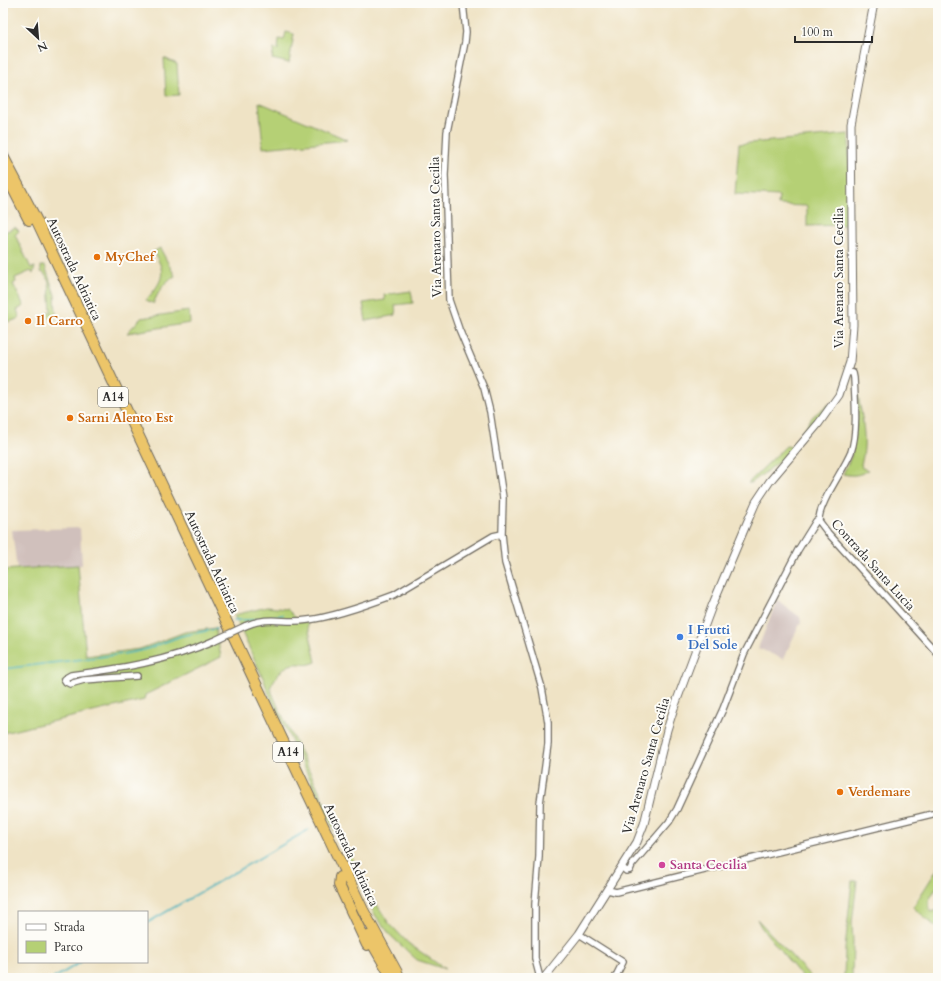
<svg xmlns="http://www.w3.org/2000/svg" width="941" height="981" font-family="Cardo,serif">
  <rect width="100%" height="100%" fill="#fdfcf7"/>
  <filter id="ink" filterUnits="userSpaceOnUse"><feTurbulence type="fractalNoise" baseFrequency=".025" numOctaves="2"/><feDisplacementMap in="SourceGraphic" scale="8" xChannelSelector="R" yChannelSelector="G"/><feConvolveMatrix kernelMatrix="1 2 1 2 8 2 1 2 1" color-interpolation-filters="sRGB"/></filter>
  <filter id="wash" filterUnits="userSpaceOnUse"><feTurbulence type="fractalNoise" baseFrequency=".012" numOctaves="4" result="noise"/><feDisplacementMap in="SourceGraphic" scale="16" xChannelSelector="R" yChannelSelector="G"/><feGaussianBlur stdDeviation="0.9" result="paint"/><feColorMatrix in="noise" values="0 0 0 0 0 0 0 0 0 0 0 0 0 0 0 0 0 1.4 0 .05"/><feComposite in="paint" operator="in"/></filter>
  <g filter="url(#wash)">
    <rect width="100%" height="100%" fill="#efe3c5"/>
    <path fill="#d0c0bc" d="M 80,528 L 82,565 L 17,569 L 12,530 Z
      M 777,600 L 800,617 L 801,622 L 783,659 L 758,648 Z"/>
    <path fill="#b5d075" stroke="#707e50" d="M 286,32 L 294,34 L 289,63 L 272,59 L 274,49 L 278,50 L 279,39 L 284,40 Z
      M 164,58 L 177,64 L 179,95 L 166,96 Z
      M 259,102 L 348,140 L 263,148 Z
      M 849,134 L 850,225 L 807,226 L 807,206 L 778,205 L 779,196 L 735,194 L 739,144 Z
      M 15,227 L 19,231 L 15,235 L 31,268 L 35,267 L 33,274 L 31,271 L 15,278 L 16,282 L 13,284 L 24,306 L 17,310 L 20,318 L 9,322 L 3,317 L 3,233 Z
      M 160,248 L 175,276 C 164,281 158,293 153,304 L 151,302 L 149,303 L 146,300 C 162,282 168,273 153,252 Z
      M 41,266 L 45,266 L 55,295 L 56,314 L 51,320 L 47,316 L 47,313 L 51,312 L 49,282 L 44,273 L 41,272 Z
      M 411,291 L 413,303 L 395,305 L 396,315 L 366,321 L 363,303 L 385,300 L 384,295 Z
      M 189,311 L 190,323 L 127,333 L 141,318 Z
      M 858,395 C 862,417 868,443 861,464 L 862,468 L 868,470 C 860,476 852,476 843,474 L 851,457 L 857,418 Z
      M 829,404 L 779,465 L 779,462 L 751,483 L 748,483 L 786,446 L 792,447 L 813,416 Z
      M 78,565 L 86,656 L 140,649 L 185,632 L 215,628 L 221,657 L 145,695 L 144,700 L 3,733 L 3,570 Z
      M 267,607 L 287,609 L 299,621 L 307,622 L 316,662 C 304,667 305,663 294,664 C 283,665 274,679 270,688 L 279,709 L 370,894 L 388,922 L 408,943 L 445,969 L 417,960 L 391,936 L 375,915 L 267,690 L 264,680 L 234,615 Z
      M 938,868 L 938,885 L 929,900 L 929,910 L 932,912 L 938,909 L 938,926 L 936,927 L 913,907 Z
      M 852,881 L 857,881 L 852,923 L 853,942 L 852,978 L 844,978 L 845,949 Z
      M 757,919 L 812,978 L 803,978 L 761,927 Z"/>
    <g fill="none" stroke-linecap="round" stroke-linejoin="round">
      <path stroke="#45b3c0" stroke-width="1.5" d="M 234,620 L 252,620 L 283,615
        M 3,669 L 123,654 L 144,650 L 181,636 L 216,629
        M 147,923 L 308,830
        M 54,978 L 81,962"/>
    </g>
  </g>
  <g filter="url(#ink)">
    <g fill="none" stroke-linecap="round" stroke-linejoin="round">
      <g stroke="#706b61" stroke-width="8">
        <path id="minor" d="M 463,3 L 466,32 L 465,42 L 447,132 L 445,175 L 449,300 L 459,329 L 484,388 L 490,412 L 503,498 L 502,534 L 505,563 L 542,688 L 548,722 L 548,744 L 540,803 L 539,857 L 535,904 L 535,959 L 540,978
          M 848,372 L 853,373 L 854,378 C 855,399 858,432 851,452 C 844,470 818,504 819,521 L 828,533 L 938,654
          M 245,626 C 269,615 285,624 308,620 C 333,617 370,604 394,595 L 493,536 L 502,534
          M 137,676 L 84,680 L 70,684 L 66,682 L 64,679 L 71,675 C 119,669 169,661 213,641
          M 622,867 L 626,871 L 630,870 L 632,865 L 669,822 L 677,809 L 723,709 L 744,654 L 798,550 L 816,521 L 819,519
          M 608,890 L 616,892 L 932,814
          M 579,934 L 623,962 L 615,978"/>
      </g>
      <g stroke="#706b61" stroke-width="9">
        <path id="tertiary" d="M 544,978 L 579,934 L 637,842 L 644,824 L 667,730 L 674,708 L 712,606 L 746,525 L 756,502 L 770,481 L 819,423 L 839,395 L 850,362 L 853,325 L 851,124 L 874,3"/>
      </g>
      <g stroke="#706b61" stroke-width="12">
        <path id="motorway" d="M 3,156 L 37,221 L 363,910 L 400,978
          M 3,169 L 29,220
          M 340,877 L 339,885 L 367,945
          M 368,936 L 391,976"/>
      </g>
      <use href="#minor" stroke="#fff" stroke-width="5.5"/>
      <use href="#tertiary" stroke="#fff" stroke-width="7"/>
      <use href="#motorway" stroke="#ecc569" stroke-width="10"/>
      <g stroke="#706b61" stroke-width="8" stroke-linecap="butt">
        <path id="minor-bridge" d="M 213,641 L 245,626"/>
      </g>
      <use href="#minor-bridge" stroke="#fff" stroke-width="5.5"/>
    </g>
  </g>
  <g fill="#e8710a" stroke="#fdfcf7" stroke-width="1.5">
    <circle cx="97" cy="257" r="4"/>
    <circle cx="28" cy="321" r="4"/>
    <circle cx="70" cy="418" r="4"/>
    <circle cx="840" cy="792" r="4"/>
  </g>
  <circle fill="#3f7fe0" stroke="#fdfcf7" stroke-width="1.5" cx="680" cy="637" r="4"/>
  <circle fill="#d1479c" stroke="#fdfcf7" stroke-width="1.5" cx="662" cy="865" r="4"/>
  <g text-anchor="middle" dominant-baseline="central" stroke-width="4" stroke-linejoin="round" paint-order="stroke">
    <g fill="#fdfcf7" stroke="#6a6a68" stroke-width="1">
      <rect x="98" y="387" width="30" height="20" rx="3"/>
      <rect x="273" y="742" width="30" height="20" rx="3"/>
    </g>
    <g font-size="12" font-weight="bold" fill="#2b2b2b">
      <text x="113" y="397">A14</text>
      <text x="288" y="752">A14</text>
    </g>
    <g font-size="13" fill="#2b2b2b" stroke="#fdfcf7">
      <text transform="translate(436 227) rotate(-91)">Via Arenaro Santa Cecilia</text>
      <text transform="translate(74 269) rotate(65)">Autostrada Adriatica</text>
      <text transform="translate(839 278) rotate(-90)">Via Arenaro Santa Cecilia</text>
      <text transform="translate(212 562) rotate(65)">Autostrada Adriatica</text>
      <text transform="translate(873 565) rotate(48)">Contrada Santa Lucia</text>
      <text transform="translate(646 766) rotate(-74)">Via Arenaro Santa Cecilia</text>
      <text transform="translate(351 855) rotate(65)">Autostrada Adriatica</text>
    </g>
    <g font-size="13" font-weight="bold" fill="#c56008" stroke="#fdfcf7" text-anchor="start">
      <text x="105" y="257">MyChef</text>
      <text x="36" y="321">Il Carro</text>
      <text x="78" y="418">Sarni Alento Est</text>
      <text x="848" y="792">Verdemare</text>
    </g>
    <g font-size="13" font-weight="bold" fill="#366cbe" stroke="#fdfcf7" text-anchor="start">
      <text x="688" y="630">I Frutti<tspan x="688" dy="15">Del Sole</tspan></text>
    </g>
    <g font-size="13" font-weight="bold" fill="#b23c85" stroke="#fdfcf7" text-anchor="start">
      <text x="670" y="865">Santa Cecilia</text>
    </g>
  </g>
  <rect width="941" height="981" fill="none" stroke="#fdfcf7" stroke-width="16"/>
  <rect x="18" y="911" width="130" height="52" fill="#fdfcf7" stroke="#a9a8a5"/>
  <rect x="26" y="924" width="20" height="6" fill="#ffffff" stroke="#a9a8a5"/>
  <text x="54" y="931" font-size="12" fill="#2b2b2b">Strada</text>
  <rect x="26" y="941" width="20" height="12" fill="#b5d075" stroke="#a9a8a5"/>
  <text x="54" y="951" font-size="12" fill="#2b2b2b">Parco</text>
  <g transform="translate(38 38) rotate(154)" stroke="#fdfcf7" stroke-width="3" paint-order="stroke">
  <path d="M0-3L7 15L0 10L-7 15Z" fill="#2b2b2b"/>
  <text y="-6" font-size="11" font-weight="bold" text-anchor="middle" fill="#2b2b2b">N</text>
  </g>
  <path d="M795 36v6h77v-6" fill="none" stroke="#2b2b2b" stroke-width="2"/>
  <text x="801" y="36" font-size="12" fill="#2b2b2b" stroke="#fdfcf7" stroke-width="3" paint-order="stroke">100 m</text>
</svg>
